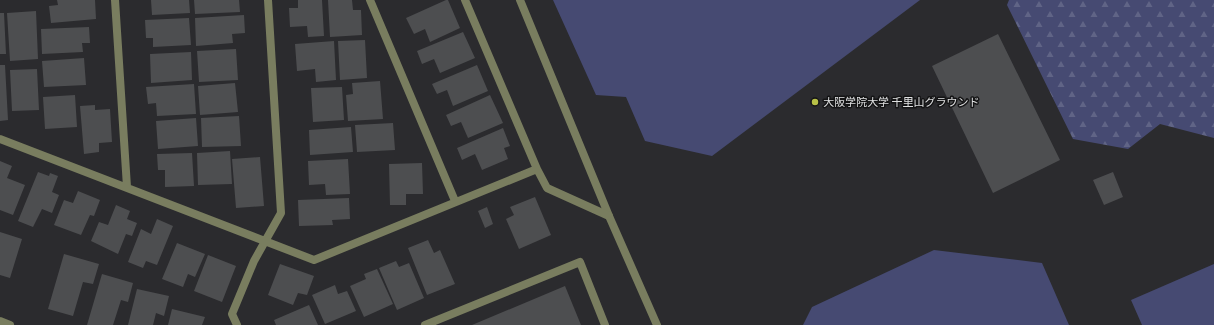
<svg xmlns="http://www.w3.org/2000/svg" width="1214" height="325" font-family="'Archivo Narrow','Noto Sans JP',sans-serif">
  <defs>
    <pattern id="forest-firs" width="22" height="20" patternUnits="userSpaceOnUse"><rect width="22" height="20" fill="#464a72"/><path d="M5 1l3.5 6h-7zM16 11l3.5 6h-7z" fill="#606486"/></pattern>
  </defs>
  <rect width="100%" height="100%" fill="#2b2b2e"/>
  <path fill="url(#forest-firs)" d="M 1009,0 L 1214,0 L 1214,138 L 1160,124 L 1128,149 L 1073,139 L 1007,5 Z"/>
  <path fill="#464a72" d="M 553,0 L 920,0 L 712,156 L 645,141 L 626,97 L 596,95 Z
    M 934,250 L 1042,263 L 1069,325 L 803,325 L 812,307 Z
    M 1214,264 L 1214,325 L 1142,325 L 1131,300 Z"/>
  <path fill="#4d4e50" d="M 57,0 L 95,0 L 96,19 L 51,23 L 49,6 L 58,5 Z
    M 151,0 L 189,0 L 190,13 L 152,15 Z
    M 194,0 L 239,0 L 240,12 L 195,14 Z
    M 298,0 L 322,0 L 324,36 L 308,37 L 307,26 L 290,27 L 289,8 L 298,8 Z
    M 328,0 L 352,0 L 353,10 L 361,10 L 362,35 L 330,37 Z
    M 446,0 L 448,0 L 460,28 L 430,42 L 425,29 L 414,34 L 406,18 Z
    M 36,11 L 38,59 L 10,61 L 7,13 Z
    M 0,13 L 4,13 L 6,54 L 0,54 Z
    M 244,15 L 245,33 L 232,34 L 233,43 L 196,46 L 195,18 Z
    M 189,18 L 191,45 L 153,47 L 153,38 L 146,38 L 145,20 Z
    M 89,27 L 90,43 L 82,43 L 83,52 L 42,54 L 41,29 Z
    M 463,32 L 475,58 L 440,73 L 434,59 L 422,64 L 417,51 Z
    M 998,34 L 1060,160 L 993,193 L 932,66 Z
    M 365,40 L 367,78 L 340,80 L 338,41 Z
    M 334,41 L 336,80 L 316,82 L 315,69 L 297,71 L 295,44 Z
    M 236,49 L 238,80 L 199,82 L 197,51 Z
    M 191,52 L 192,80 L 151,83 L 150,54 Z
    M 84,58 L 86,85 L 44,87 L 42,61 Z
    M 0,65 L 5,65 L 8,120 L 0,121 Z
    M 477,65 L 488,91 L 453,106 L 447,90 L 437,94 L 432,84 Z
    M 37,69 L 39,110 L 12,111 L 10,70 Z
    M 380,81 L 383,119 L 348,121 L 346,95 L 353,94 L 352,83 Z
    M 235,83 L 238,112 L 200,115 L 198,86 Z
    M 194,84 L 196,114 L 157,116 L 156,103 L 148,104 L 146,87 Z
    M 342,87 L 344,120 L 313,122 L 311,88 Z
    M 75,95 L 77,127 L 45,129 L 43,97 Z
    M 490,95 L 503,123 L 468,138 L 461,122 L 451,126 L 446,115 Z
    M 95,105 L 95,110 L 110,109 L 112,142 L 99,143 L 99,152 L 84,154 L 80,106 Z
    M 239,116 L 241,146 L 202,147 L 201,118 Z
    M 196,118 L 198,146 L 158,149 L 156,121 Z
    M 393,123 L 395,150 L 357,152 L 355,125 Z
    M 351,127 L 353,152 L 310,155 L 309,130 Z
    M 503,128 L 510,146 L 504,148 L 508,159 L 482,170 L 475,154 L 462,160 L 457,148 Z
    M 230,151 L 232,184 L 198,185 L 197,153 Z
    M 192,153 L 194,186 L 165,187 L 165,170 L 158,170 L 157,154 Z
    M 260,157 L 264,206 L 236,208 L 232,159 Z
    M 348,159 L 350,194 L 326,195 L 325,184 L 309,185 L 308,161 Z
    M 0,161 L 12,166 L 7,178 L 25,185 L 13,215 L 0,210 Z
    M 422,163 L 423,194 L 406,194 L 406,205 L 390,205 L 389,164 Z
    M 38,172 L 49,176 L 50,173 L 58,176 L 52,192 L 59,195 L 52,213 L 42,209 L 33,227 L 18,221 Z
    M 1113,172 L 1123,197 L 1104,205 L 1093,180 Z
    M 78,191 L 100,200 L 94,216 L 90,215 L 81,235 L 54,225 L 64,200 L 73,203 Z
    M 535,197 L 551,235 L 519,249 L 506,219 L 514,215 L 510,207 Z
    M 349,198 L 350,219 L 332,220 L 333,225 L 299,226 L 298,200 Z
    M 116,205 L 130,211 L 127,219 L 137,223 L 132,236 L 126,234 L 118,254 L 91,241 L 99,222 L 108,225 Z
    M 487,207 L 493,224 L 485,228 L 478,211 Z
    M 157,219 L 173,226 L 157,265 L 146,261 L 143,268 L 128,262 L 141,229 L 151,234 Z
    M 0,232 L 22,239 L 10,278 L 0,275 Z
    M 428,240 L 434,253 L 440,250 L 455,284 L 427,295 L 408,248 Z
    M 177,243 L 205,254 L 195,277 L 188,274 L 183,287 L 162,279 Z
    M 64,254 L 99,264 L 93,284 L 83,282 L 73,316 L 48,309 Z
    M 208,255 L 236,266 L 222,302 L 194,291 Z
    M 396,261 L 399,267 L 409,263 L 424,298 L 397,310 L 379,268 Z
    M 280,264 L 314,276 L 307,295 L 298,293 L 293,305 L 268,295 Z
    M 377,269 L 393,304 L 364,317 L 350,286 L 366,279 L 364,274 Z
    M 102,274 L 133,283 L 128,302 L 121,300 L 113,325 L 87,325 Z
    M 335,285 L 338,294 L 347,291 L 356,311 L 325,324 L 312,295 Z
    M 565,286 L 581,325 L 472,325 Z
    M 137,289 L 169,296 L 164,316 L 156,313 L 153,325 L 128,325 Z
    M 309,305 L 318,325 L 276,325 L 274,320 Z
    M 172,309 L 205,317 L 202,325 L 168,325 Z"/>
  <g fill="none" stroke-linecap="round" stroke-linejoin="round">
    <path stroke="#797d5f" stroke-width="8" d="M 520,0 L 609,216
      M 425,325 L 580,262 L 605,325"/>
    <path stroke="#797d5f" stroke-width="8" d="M 115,0 L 127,187
      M 370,0 L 455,201
      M 465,0 L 537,169 L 547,188 L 609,216 L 657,325
      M 0,139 L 314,260 L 537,169
      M 0,321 L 10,325
      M 237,325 L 232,314 L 254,261 L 281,213 L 268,0"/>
  </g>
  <circle fill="#b8c147" stroke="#141415" stroke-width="1.5" cx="815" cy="102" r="4"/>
  <g text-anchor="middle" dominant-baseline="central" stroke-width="3" stroke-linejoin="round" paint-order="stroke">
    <g font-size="11" fill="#e0e1e2" stroke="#141415" text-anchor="start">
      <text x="823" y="102">大阪学院大学 千里山グラウンド</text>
    </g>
  </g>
</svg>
